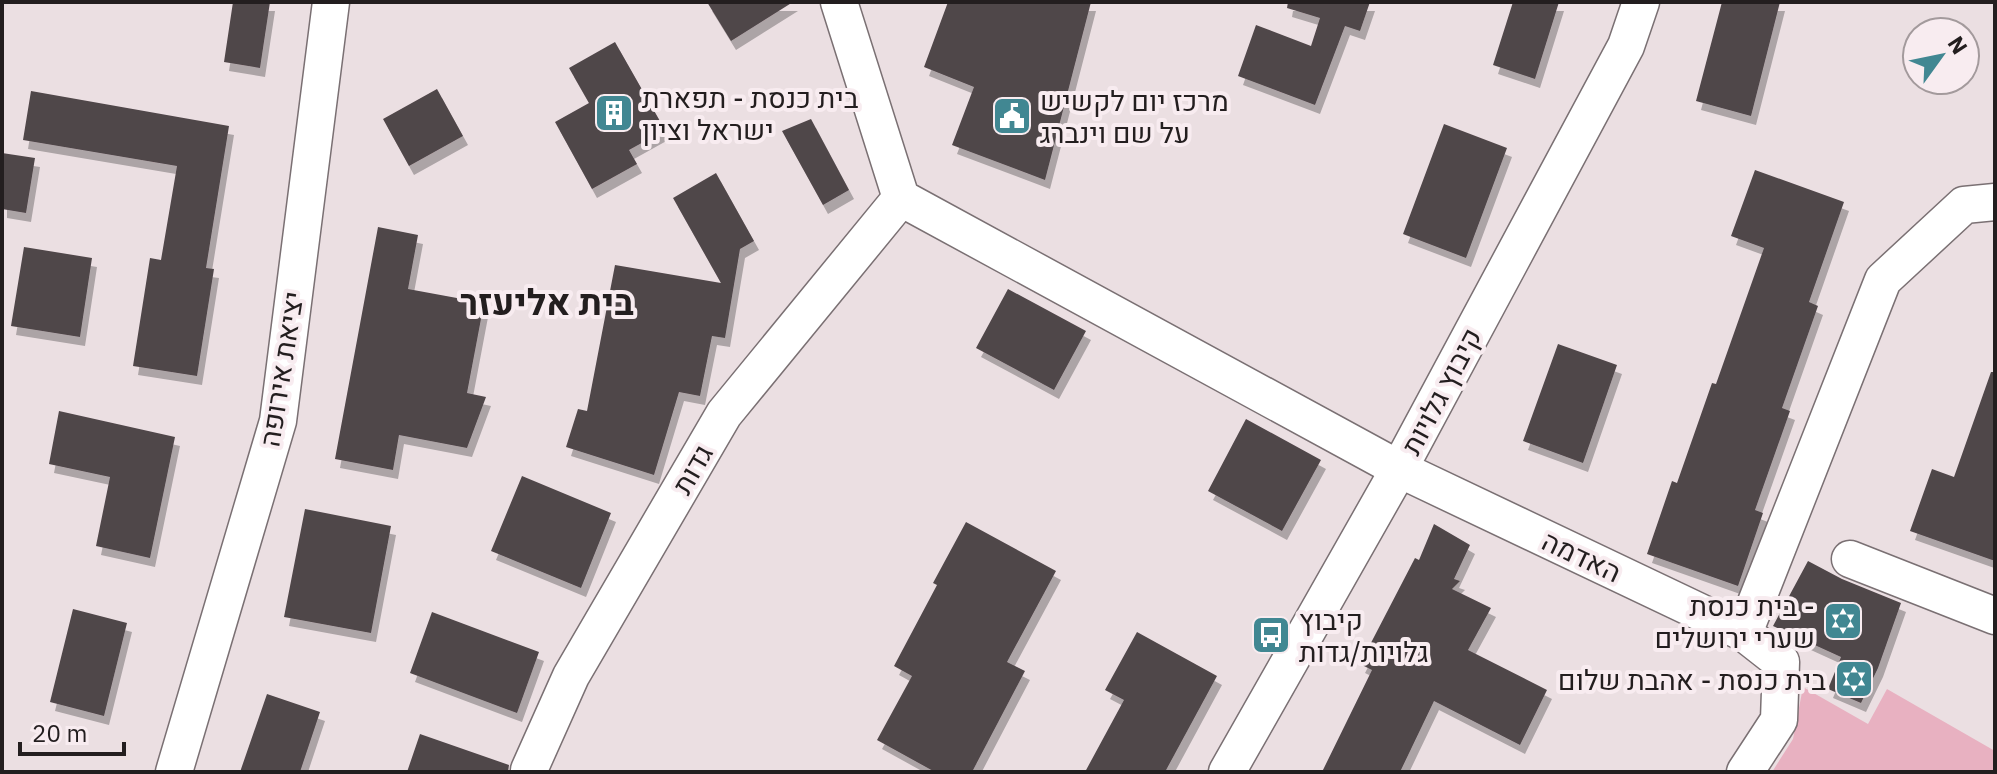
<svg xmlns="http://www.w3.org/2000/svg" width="1997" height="774" font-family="'IBM Plex Sans',Heebo,sans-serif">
  <defs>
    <filter id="shadow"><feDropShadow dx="5" dy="9" stdDeviation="0" flood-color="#0004"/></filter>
  </defs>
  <rect width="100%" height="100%" fill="#ebdfe2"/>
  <path fill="#e8b1c1" d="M 1803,687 L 1868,724 L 1887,689 L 1995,751 L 1995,772 L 1772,772 L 1793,739 Z"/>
  <path fill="#504649" filter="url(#shadow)" d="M 233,2 L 270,2 L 260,68 L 224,62 Z
    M 707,2 L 793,2 L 731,41 Z
    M 948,2 L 1091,2 L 1045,180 L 952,145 L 974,87 L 924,67 Z
    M 1288,2 L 1370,2 L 1360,31 L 1345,26 L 1315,105 L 1238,76 L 1256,25 L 1311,46 L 1320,18 L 1287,8 Z
    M 1513,2 L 1559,2 L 1535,79 L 1493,65 Z
    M 1722,2 L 1780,2 L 1751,116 L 1696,101 Z
    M 615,42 L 665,130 L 629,150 L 637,164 L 592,189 L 555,122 L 589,103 L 569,68 Z
    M 437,89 L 463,136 L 409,166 L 383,119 Z
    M 31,91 L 229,126 L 206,268 L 214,269 L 197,376 L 133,366 L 150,258 L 161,260 L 177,166 L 23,140 Z
    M 811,119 L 849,190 L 823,205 L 782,131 Z
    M 1444,124 L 1507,148 L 1466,258 L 1403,234 Z
    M 2,153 L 35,158 L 26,213 L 2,209 Z
    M 1755,170 L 1844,202 L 1809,302 L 1818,306 L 1782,408 L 1790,411 L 1755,510 L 1763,513 L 1738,586 L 1647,554 L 1672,481 L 1677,483 L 1712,383 L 1716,384 L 1764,248 L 1731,236 Z
    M 716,173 L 754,241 L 740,249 L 725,338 L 712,336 L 700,396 L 679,392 L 654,475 L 566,447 L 578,409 L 587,411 L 615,265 L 721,283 L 673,198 Z
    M 378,227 L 418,235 L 408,289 L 484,303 L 467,393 L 486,397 L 467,448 L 399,435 L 393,470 L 335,459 Z
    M 24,247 L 92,258 L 80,337 L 11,326 Z
    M 1008,289 L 1086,331 L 1054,390 L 976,348 Z
    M 1558,344 L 1617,365 L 1583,463 L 1523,441 Z
    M 1991,372 L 1995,372 L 1995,561 L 1910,531 L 1932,469 L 1954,477 Z
    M 59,411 L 175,437 L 150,558 L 96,546 L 110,477 L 49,464 Z
    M 1246,419 L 1321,460 L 1282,531 L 1208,491 Z
    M 522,476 L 611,513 L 581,588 L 491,551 Z
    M 305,509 L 391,526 L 371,633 L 284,617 Z
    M 966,522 L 1056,571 L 1007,662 L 1025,671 L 972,772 L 935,772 L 877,740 L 912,676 L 894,666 L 937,585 L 933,583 Z
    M 1434,524 L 1470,545 L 1454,579 L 1460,581 L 1452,589 L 1491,608 L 1468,650 L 1547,690 L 1520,745 L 1434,701 L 1400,772 L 1322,772 L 1372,670 L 1360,664 L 1415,558 L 1419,560 Z
    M 1808,561 L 1842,579 L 1901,603 L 1878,668 L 1861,703 L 1828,689 L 1841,657 L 1773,626 Z
    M 73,609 L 127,623 L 104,716 L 50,702 Z
    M 432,612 L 539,652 L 517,713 L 410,673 Z
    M 1137,632 L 1217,676 L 1165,772 L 1085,772 L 1124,700 L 1105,690 Z
    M 267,694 L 320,712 L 300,772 L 240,772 Z
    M 420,734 L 509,765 L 508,772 L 407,772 Z"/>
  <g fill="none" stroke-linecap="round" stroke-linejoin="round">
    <g stroke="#7a7073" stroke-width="39">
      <path id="minor" d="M 839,2 L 901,198 L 1399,469 L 1744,633 L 1781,662 L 1779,720 L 1745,772
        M 1850,559 L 1995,616
        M 1744,633 L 1883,280 L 1964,205 L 1995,202
        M 529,770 L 571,676 L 724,414 L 901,198
        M 174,772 L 278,421 L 331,2
        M 1227,772 L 1399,469 L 1626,46 L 1641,2"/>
    </g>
    <use href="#minor" stroke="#fff" stroke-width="36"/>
  </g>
  <defs>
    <g id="building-square" transform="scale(2)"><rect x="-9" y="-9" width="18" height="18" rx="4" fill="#418792" stroke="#f8ecf0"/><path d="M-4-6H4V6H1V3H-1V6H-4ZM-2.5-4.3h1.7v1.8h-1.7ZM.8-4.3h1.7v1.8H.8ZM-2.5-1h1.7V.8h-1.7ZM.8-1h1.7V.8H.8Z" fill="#fff"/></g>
    <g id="civic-square" transform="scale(2)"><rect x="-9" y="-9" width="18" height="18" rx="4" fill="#418792" stroke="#f8ecf0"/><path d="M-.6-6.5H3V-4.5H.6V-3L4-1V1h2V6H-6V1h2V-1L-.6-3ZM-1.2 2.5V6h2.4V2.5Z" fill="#fff"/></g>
    <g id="synagogue-square" transform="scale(2)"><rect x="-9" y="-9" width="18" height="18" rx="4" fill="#418792" stroke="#f8ecf0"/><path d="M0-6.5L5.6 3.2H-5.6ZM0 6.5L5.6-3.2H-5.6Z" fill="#fff"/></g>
    <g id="bus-square" transform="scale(2)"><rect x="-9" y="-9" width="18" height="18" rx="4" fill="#418792" stroke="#f8ecf0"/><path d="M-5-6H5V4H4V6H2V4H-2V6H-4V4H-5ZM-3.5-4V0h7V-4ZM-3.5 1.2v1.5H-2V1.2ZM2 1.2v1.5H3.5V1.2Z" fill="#fff"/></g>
  </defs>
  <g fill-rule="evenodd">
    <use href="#building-square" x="614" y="113"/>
    <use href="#civic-square" x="1012" y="116"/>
    <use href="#synagogue-square" x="1843" y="621"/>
    <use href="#bus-square" x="1271" y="635"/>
    <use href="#synagogue-square" x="1854" y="679"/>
  </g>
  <g text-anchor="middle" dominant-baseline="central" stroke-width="8" stroke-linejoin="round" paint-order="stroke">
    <g font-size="28" fill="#231e1f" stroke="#f8ecf0" text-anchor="start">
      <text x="642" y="97">בית כנסת - תפארת<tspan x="642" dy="32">ישראל וציון</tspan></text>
      <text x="1040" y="100">מרכז יום לקשיש<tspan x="1040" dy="32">על שם וינברג</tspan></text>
      <text x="1815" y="605" text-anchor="end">בית כנסת -<tspan x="1815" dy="32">שערי ירושלים</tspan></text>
      <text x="1299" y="619">קיבוץ<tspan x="1299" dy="32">גלויות/גדות</tspan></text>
      <text x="1826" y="679" text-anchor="end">בית כנסת - אהבת שלום</text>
    </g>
    <g font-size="28" fill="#231e1f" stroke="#f8ecf0">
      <text transform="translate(281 369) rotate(-81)">יציאת אירופה</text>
      <text transform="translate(1441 391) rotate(-62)">קיבוץ גלויות</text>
      <text transform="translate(692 469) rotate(-60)">גדות</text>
      <text transform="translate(1582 556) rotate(25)">האדמה</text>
    </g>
    <g font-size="36" font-weight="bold" fill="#231e1f" stroke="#f8ecf0">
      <text x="547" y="301">בית אליעזר</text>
    </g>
  </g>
  <rect width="1997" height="774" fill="none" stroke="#231e1f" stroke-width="8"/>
  <g transform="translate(1941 56) rotate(57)"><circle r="38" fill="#f8ecf0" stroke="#a39a9c" stroke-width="2"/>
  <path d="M0-6L14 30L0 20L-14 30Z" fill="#418792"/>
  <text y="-12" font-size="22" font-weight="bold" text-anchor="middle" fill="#231e1f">N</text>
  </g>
  <path d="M20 742v12h104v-12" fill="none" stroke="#231e1f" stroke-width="4"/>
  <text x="32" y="742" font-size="24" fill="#231e1f" stroke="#f8ecf0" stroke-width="6" paint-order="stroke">20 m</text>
</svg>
